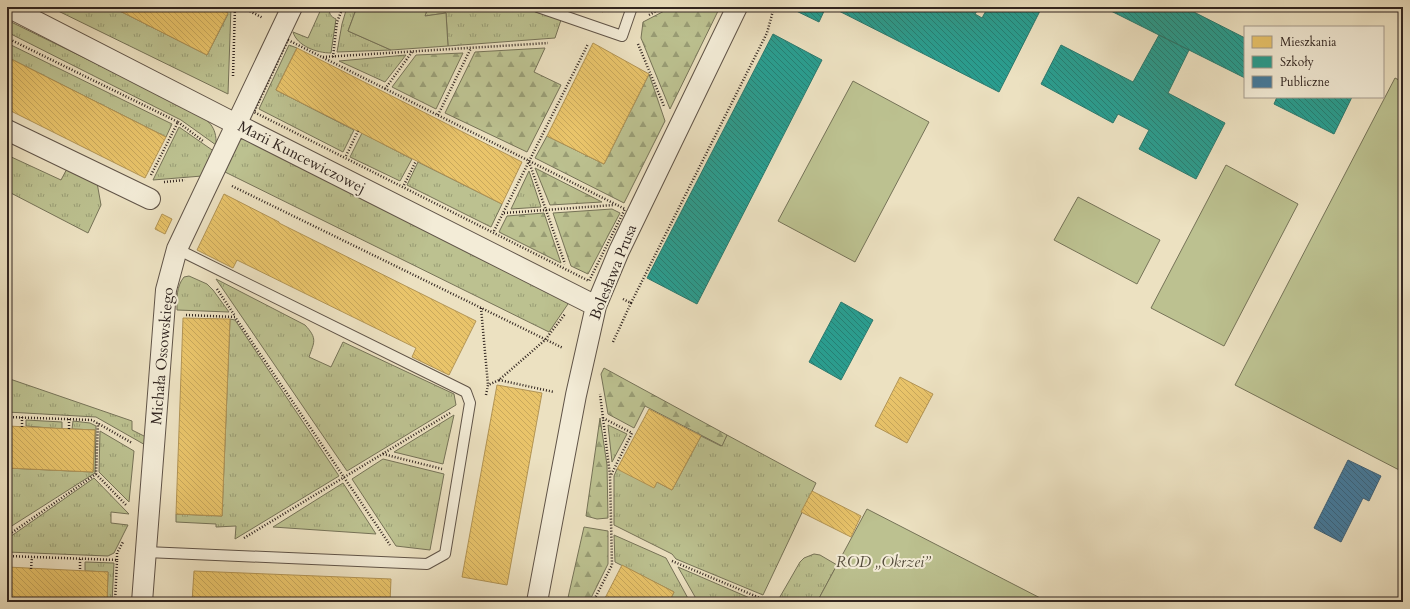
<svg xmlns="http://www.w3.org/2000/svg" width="1410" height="609" font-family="Cardo,serif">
  <defs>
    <pattern id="grass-tufts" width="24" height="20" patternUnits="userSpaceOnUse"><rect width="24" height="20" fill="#bcc190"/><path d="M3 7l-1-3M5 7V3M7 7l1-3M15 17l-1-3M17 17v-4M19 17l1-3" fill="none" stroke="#999d75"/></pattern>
    <pattern id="forest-firs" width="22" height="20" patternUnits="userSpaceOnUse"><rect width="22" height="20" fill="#bcc190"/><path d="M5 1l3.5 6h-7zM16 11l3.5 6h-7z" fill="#999d75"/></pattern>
    <pattern id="homes-back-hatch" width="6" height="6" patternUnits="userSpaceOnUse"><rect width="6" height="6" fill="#e9c46a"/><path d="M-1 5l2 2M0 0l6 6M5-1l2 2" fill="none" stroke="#c8a85c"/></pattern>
    <pattern id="schools-back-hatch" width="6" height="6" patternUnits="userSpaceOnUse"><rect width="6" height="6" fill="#2a9d8f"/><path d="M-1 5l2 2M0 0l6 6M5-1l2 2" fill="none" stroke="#258074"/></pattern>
    <pattern id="public-back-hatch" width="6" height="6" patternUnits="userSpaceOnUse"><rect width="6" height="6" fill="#457b9d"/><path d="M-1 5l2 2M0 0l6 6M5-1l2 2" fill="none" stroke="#3a6580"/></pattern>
  </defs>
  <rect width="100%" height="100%" fill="#ece1c1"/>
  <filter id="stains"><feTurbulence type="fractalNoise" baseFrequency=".005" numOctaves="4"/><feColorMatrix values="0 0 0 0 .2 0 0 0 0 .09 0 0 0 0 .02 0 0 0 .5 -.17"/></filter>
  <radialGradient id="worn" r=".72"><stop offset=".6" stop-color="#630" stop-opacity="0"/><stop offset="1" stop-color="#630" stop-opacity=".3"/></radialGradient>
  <path fill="url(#grass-tufts)" stroke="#767358" d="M 50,7 L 112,7 L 207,55 L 228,14 L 216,7 L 231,7 L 228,94 Z
    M 322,7 L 330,7 C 328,13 331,17 336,19 L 331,53 C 317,53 297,46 293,32 L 308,38 Z
    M 347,7 L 357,7 L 348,31 L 391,50 L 337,52 L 342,24 Z
    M 428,7 L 521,7 L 561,20 L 555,38 L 448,46 L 446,13 L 425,16 Z
    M 7,20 L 193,111 C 208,120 217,126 216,145 L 181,120 L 7,32 Z
    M 7,43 L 172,124 L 166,137 L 7,57 Z
    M 289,45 L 297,48 L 276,90 L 354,130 L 343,152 L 259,109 Z
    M 406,55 L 385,82 L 339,61 Z
    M 179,127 L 215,152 L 202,176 L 153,180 Z
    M 362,133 L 412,159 L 400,181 L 350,157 Z
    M 242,139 L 247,139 L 570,301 L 549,332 L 225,172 L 234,152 L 234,142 Z
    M 7,155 L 61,180 L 69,165 L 96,177 L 101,205 L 88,233 L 7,191 Z
    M 418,162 L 502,204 L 491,227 L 407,185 Z
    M 529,171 L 541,207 L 511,209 Z
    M 189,276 L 207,284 L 213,290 L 229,312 L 177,310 C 177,298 176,287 184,277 Z
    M 216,279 L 305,325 C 318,339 314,342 309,357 L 331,367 L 343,342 L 454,394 L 456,405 L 347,471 Z
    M 230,319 L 235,320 L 339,476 L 235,539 L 236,526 L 216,527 L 216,524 L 176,522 L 176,514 L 222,516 Z
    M 7,378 L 132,421 L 132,430 L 146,437 L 147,446 L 96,417 L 7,412 Z
    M 454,415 L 443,464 L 394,452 Z
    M 26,420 L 62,422 L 62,429 L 26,426 Z
    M 73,421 L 90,423 L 96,426 L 95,473 L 7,529 L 7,468 L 93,472 L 95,430 L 72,429 Z
    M 608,425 L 627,434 L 612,462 Z
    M 100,431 L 134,451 L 129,502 L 99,472 Z
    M 727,435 L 816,483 L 763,595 L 676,559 L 672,554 L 614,525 L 614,476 L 617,469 L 657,482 L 672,490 L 701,436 L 721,446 Z
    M 383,459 L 444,474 L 430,550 L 396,546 L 352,479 Z
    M 94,478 L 129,514 L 111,512 L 111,523 L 128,525 L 114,553 L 108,556 L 7,552 L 7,539 Z
    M 343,483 L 376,534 L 273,527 Z
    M 614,535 L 666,558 L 690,602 L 669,602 L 674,592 L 615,562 Z
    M 814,554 L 820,555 L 837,565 L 817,602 L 777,602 L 800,562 L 804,558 Z
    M 85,562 L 114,563 L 112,602 L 107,602 L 108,572 L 85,571 Z
    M 678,567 L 759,602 L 698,602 Z"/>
  <path fill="url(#forest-firs)" stroke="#767358" d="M 672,7 L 720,7 L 670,109 L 641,38 L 643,22 Z
    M 545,48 L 534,72 L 561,85 L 527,152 L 445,113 L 475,52 Z
    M 463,53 L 436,109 L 392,87 L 416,55 Z
    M 649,74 L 665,121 L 624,203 L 535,158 L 547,136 L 604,164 Z
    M 535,168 L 602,202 L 550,205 Z
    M 612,209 L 620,213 L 588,274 L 571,266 L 553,213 Z
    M 544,213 L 561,263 L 499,232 L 507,216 Z
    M 604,368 L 727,435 L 722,446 L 645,406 L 634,428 L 608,414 L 601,374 Z
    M 600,418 L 607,465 L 608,518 L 597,519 L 586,516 Z
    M 584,527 L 608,531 L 608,564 L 589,602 L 567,602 Z"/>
  <path fill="#bcc190" stroke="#767358" d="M 357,7 L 428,7 L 425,16 L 446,13 L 448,46 L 391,50 L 348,31 Z
    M 1395,78 L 1403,82 L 1403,472 L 1235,385 Z
    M 853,81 L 929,122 L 855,262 L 778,221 Z
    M 1226,165 L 1298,204 L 1224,346 L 1151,308 Z
    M 1078,197 L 1160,240 L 1137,284 L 1054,240 Z
    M 867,509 L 1048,602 L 817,602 Z"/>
  <path fill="url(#homes-back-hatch)" stroke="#b29454" d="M 112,7 L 216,7 L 228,13 L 207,55 Z
    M 587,7 L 605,7 L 603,12 Z
    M 593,43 L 649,74 L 604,164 L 547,136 Z
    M 297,48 L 522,162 L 502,204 L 276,90 Z
    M 7,57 L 166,137 L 145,178 L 7,109 Z
    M 224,194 L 279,222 L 279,223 L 476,321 L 449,375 L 412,357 L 416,348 L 237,260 L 233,268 L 197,250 Z
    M 162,214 L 172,219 L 165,234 L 155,229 Z
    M 183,318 L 230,319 L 222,516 L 176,514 Z
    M 900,377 L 933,394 L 907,443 L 875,426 Z
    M 497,385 L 542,393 L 507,585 L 462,577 Z
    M 649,409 L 701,436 L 672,490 L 657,482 L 654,488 L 617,469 Z
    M 7,426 L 95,430 L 93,472 L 7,468 Z
    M 812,491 L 861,516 L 851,537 L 801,512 Z
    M 622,565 L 674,592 L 669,602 L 603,602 Z
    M 7,567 L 108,572 L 107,602 L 7,602 Z
    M 194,571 L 391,579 L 390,602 L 192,602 Z"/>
  <path fill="url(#schools-back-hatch)" stroke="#2c796e" d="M 788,7 L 826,7 L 819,22 Z
    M 831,7 L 977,7 L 979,8 L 975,14 L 982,18 L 988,7 L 1042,7 L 999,92 Z
    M 1113,7 L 1184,7 L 1245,38 L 1245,78 L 1111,11 Z
    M 773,34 L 822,60 L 697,304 L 647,278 Z
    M 1159,35 L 1189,50 L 1168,93 L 1225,123 L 1196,179 L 1139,149 L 1149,130 L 1118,114 L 1113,123 L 1041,84 L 1061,45 L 1133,82 Z
    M 1277,97 L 1352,97 L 1334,134 L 1274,104 Z
    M 841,302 L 873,320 L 841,380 L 809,362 Z"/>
  <path fill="url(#public-back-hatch)" stroke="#3f6178" d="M 1348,460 L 1381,476 L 1369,501 L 1363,498 L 1341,542 L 1314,528 Z"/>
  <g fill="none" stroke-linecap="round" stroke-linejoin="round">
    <g stroke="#605448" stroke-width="12">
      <path id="lane" d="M 538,7 L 622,36 L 632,7
        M 146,552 L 427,564 L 445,554 L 470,403 L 466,392 L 177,249"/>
    </g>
    <g stroke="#605448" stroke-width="22">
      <path id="street" d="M 8,7 L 236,124 L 596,306
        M 7,130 L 150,199
        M 142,602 L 166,290 L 177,249 L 292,7
        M 537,602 L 576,395 L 596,306 L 619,251 L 737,7"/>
    </g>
    <path stroke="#312520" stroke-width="2.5" stroke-dasharray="1 2" stroke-linecap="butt" d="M 242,7 L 263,18
      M 649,15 L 664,7
      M 7,38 L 178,122 L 151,175
      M 288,40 L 625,209 L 589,281 L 254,112 Z
      M 638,44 L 664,106
      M 323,57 L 548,43
      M 333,57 L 337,22 L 343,7
      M 233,76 L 235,7
      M 385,89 L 412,52
      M 438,115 L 471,48
      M 178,122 L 203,141
      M 346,156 L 358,131
      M 529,162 L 565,264
      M 164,182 L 185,180
      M 404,185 L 416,161
      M 232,186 L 563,348
      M 504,213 L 614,205
      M 494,231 L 588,44
      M 217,289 L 235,316
      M 623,299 L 631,303 L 767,33 L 774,7
      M 481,308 L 488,385
      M 186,315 L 235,317 L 390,545
      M 613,342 L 631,303
      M 499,380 L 554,392
      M 486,395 L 488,385 L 499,380 L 545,340 L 565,314
      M 7,417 L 92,420 L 132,443
      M 603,418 L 632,433 L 611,475
      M 22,427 L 22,417
      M 69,429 L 69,419
      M 383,454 L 442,469
      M 96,474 L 126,505
      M 7,536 L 96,474 L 98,423
      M 244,538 L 450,413
      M 7,556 L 117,560 L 115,602
      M 80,559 L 80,570
      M 117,560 L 117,553 L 123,542
      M 672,561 L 760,598
      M 31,569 L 32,557
      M 593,602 L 612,565 L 610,475 L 600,394"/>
    <use href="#lane" stroke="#f3ecd7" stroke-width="10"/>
    <use href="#street" stroke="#f3ecd7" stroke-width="20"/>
  </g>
  <g text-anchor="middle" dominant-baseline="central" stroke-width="4" stroke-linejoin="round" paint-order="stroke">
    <g font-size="15" fill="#312520" stroke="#f3ecd7">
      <text transform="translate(302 157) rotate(27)">Marii Kuncewiczowej</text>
      <text transform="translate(613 272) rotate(-68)">Bolesława Prusa</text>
      <text transform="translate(162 356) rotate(-85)">Michała Ossowskiego</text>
    </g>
    <g font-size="15" font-style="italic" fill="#544c3c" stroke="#f3ecd7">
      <text x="883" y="562">ROD „Okrzei”</text>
    </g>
  </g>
  <rect width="1410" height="609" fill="none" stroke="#ece1c1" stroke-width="24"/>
  <rect x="8" y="8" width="1394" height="593" fill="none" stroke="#312520" stroke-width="2"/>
  <rect x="12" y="12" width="1386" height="585" fill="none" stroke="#312520"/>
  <rect x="1244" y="26" width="140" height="72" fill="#f3ecd7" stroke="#a59c8e"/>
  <rect x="1252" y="36" width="20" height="12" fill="#e9c46a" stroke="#a59c8e"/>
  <text x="1280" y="46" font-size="12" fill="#312520">Mieszkania</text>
  <rect x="1252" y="56" width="20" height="12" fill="#2a9d8f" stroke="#a59c8e"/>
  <text x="1280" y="66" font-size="12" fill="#312520">Szkoły</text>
  <rect x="1252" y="76" width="20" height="12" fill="#457b9d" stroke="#a59c8e"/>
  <text x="1280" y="86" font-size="12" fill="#312520">Publiczne</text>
  <rect width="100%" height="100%" filter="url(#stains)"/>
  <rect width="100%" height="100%" fill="url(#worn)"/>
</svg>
